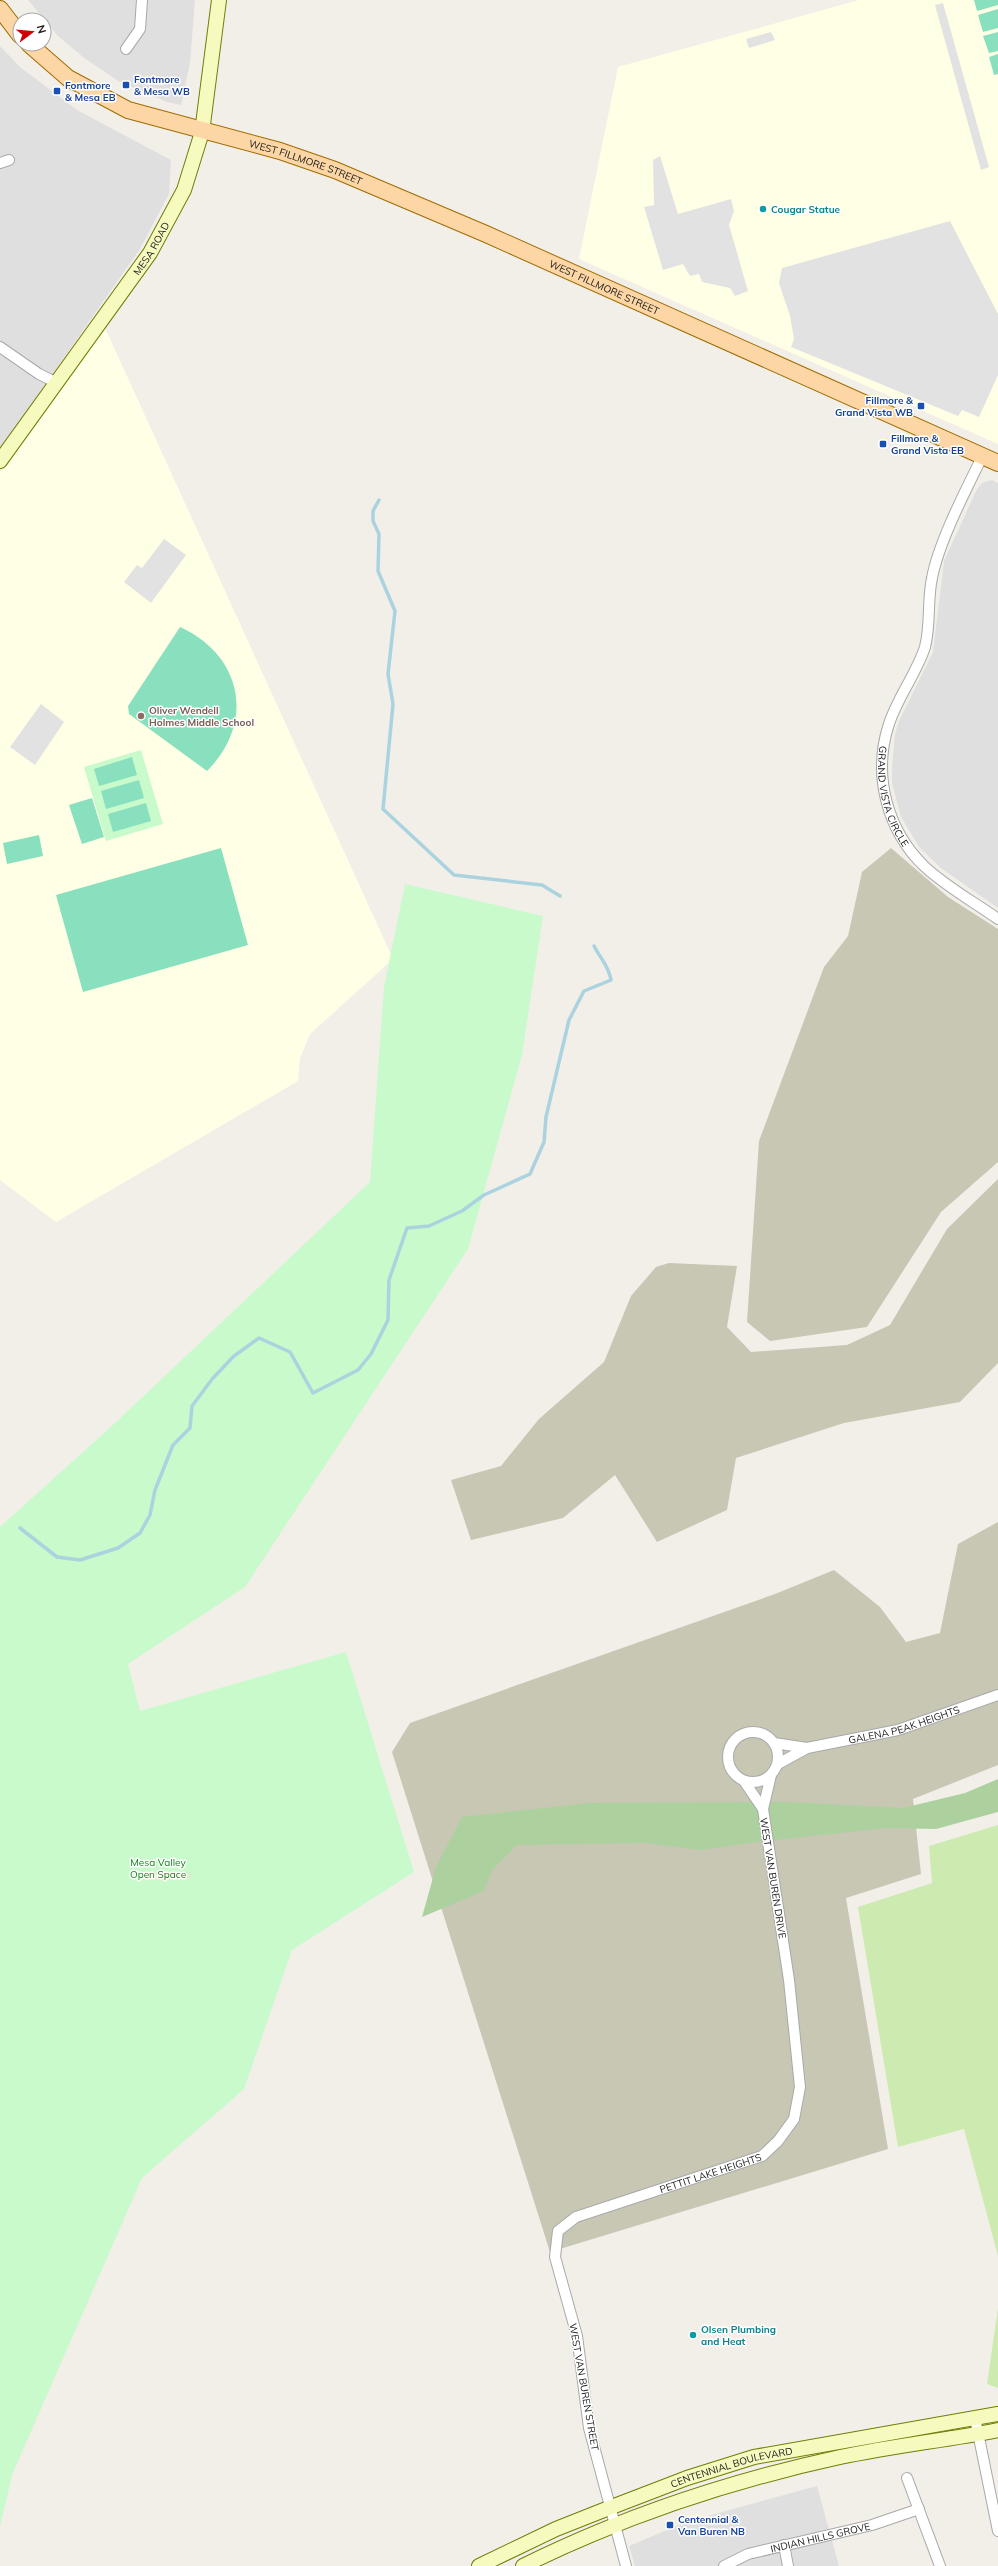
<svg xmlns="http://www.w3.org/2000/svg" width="998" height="2566" font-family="Mulish,sans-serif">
  <rect width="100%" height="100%" fill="#f2efe9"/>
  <path fill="#e0dfdf" d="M 28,0 L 195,0 L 190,63 L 181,105 L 167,102 L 118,81 L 83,57 L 58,36 Z
    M 0,46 L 20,67 L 77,110 L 171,160 L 169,194 L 140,249 L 0,449 Z
    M 992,480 L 998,483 L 998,908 L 941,868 L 919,847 L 901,817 L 892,783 L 892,766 L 895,734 L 899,721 L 933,652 L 944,561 L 977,489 L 982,483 Z
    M 817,2486 L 839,2566 L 635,2566 L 629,2546 L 686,2522 Z"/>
  <path fill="#ffffe5" d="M 859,0 L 998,0 L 998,444 L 579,259 L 618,67 Z
    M 105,328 L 393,959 L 310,1034 L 300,1058 L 298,1081 L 56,1222 L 0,1180 L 0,472 Z"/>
  <path fill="#c7c7b4" d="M 891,848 L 948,897 L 998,929 L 998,1162 L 941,1212 L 867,1327 L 770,1341 L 747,1322 L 759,1141 L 824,967 L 848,936 L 862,872 Z
    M 998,1179 L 998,1363 L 960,1402 L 844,1423 L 736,1458 L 727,1510 L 657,1542 L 615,1475 L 563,1518 L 471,1540 L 451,1480 L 501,1466 L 539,1419 L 604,1362 L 631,1296 L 656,1267 L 669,1263 L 737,1266 L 727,1327 L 751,1352 L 847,1345 L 890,1325 L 947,1229 Z
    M 998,1522 L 998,1765 L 913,1799 L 921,1874 L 846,1898 L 888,2149 L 550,2252 L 392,1752 L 410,1723 L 775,1594 L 834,1570 L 880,1607 L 906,1642 L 940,1633 L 958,1544 Z"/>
  <path fill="#cdebb0" d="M 998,1825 L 998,2256 L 964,2129 L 898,2147 L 858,1907 L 932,1883 L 929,1846 Z
    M 998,2308 L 998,2388 L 987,2384 Z"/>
  <path fill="#add19e" d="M 998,1779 L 998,1812 L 936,1829 L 886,1828 L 757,1842 L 701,1850 L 645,1843 L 517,1845 L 492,1870 L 484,1891 L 422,1917 L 436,1867 L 462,1817 L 589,1803 L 787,1802 L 903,1808 L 965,1793 Z"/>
  <path fill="#c8facc" d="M 141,750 L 163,824 L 106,841 L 84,767 Z
    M 405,884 L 543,916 L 522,1055 L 468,1249 L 245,1587 L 128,1664 L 140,1711 L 346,1652 L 414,1872 L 292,1950 L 244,2089 L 142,2178 L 12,2475 L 0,2527 L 0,1527 L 114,1424 L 370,1182 L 384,987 Z"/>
  <path fill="#88e0be" d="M 974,0 L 998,0 L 998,5 L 977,11 Z
    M 998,9 L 998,28 L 983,32 L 978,15 Z
    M 998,32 L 998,51 L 989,53 L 983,36 Z
    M 998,54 L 998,74 L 994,75 L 989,57 Z
    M 180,627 C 242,655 256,722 207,771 L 129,714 L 128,706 Z
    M 132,757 L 137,775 L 99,786 L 94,769 Z
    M 139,780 L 144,798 L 106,809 L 101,791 Z
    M 92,798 L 104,837 L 82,844 L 69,805 Z
    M 146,803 L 151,821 L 113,832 L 108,814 Z
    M 39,835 L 43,856 L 7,864 L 3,843 Z
    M 221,848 L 248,945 L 83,992 L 56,895 Z"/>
  <path fill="#e2e2e2" d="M 943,3 L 989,167 L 981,170 L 935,5 Z
    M 771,32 L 775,40 L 749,48 L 746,39 Z
    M 660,156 L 678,214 L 731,199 L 734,211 L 729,225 L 748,291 L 735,296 L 730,288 L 702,282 L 699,274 L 690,276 L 683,264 L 663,270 L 644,207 L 654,205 L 653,160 Z
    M 950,221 L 998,314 L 998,375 L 979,417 L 962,410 L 958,416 L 791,347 L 794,339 L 790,316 L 779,283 L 782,268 Z
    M 164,539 L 186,555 L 151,603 L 124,582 L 137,565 L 142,568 Z
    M 41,704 L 64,722 L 35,765 L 10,747 Z"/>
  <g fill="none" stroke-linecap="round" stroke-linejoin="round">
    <path stroke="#aad3df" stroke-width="3.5" d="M 379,500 L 373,511 L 373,521 L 379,534 L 378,571 L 395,611 L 388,674 L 393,704 L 383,809 L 454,875 L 542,885 L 560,896
      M 20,1528 L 57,1557 L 80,1560 L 118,1548 L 140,1533 L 150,1515 L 155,1490 L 173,1445 L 190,1428 L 192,1406 L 213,1378 L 234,1356 L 259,1338 L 290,1352 L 313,1393 L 358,1370 L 371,1354 L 388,1320 L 389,1280 L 407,1228 L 429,1226 L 462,1211 L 484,1195 L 530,1174 L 544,1142 L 546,1117 L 569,1020 L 584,991 L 611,980 C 609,966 600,958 594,946"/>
    <g stroke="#a9a9a9" stroke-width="12">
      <g id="street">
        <path d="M 126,49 L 140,29 L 142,0"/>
        <path d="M 0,163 L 9,160"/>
        <path d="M 0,347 L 39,374 L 55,382"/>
        <path id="s1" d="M 983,455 C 966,490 939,541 932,578 C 927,601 931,624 925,647 C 916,675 896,699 888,727 C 873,776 887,830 924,866 C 945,886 974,902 998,919"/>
        <circle cx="753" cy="1757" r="25"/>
        <path d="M 774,1743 L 807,1748"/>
        <path id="s2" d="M 778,1764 L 807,1748 L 898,1730 L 998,1695"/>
        <path d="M 744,1781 L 763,1809"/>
        <path d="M 975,2418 L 998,2531"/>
        <path d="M 907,2478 L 940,2566"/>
        <path d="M 784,2545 L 788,2566"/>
        <path id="s3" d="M 626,2566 L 589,2428 L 577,2336 L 555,2257 L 558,2231 L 576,2217 L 762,2156 L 778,2141 L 794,2119 L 800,2087 L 789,1980 L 763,1809 L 771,1775"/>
        <path id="s4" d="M 724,2566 L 748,2554 L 872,2525 L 919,2509"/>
      </g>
    </g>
    <g stroke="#707d05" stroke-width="16">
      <g id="secondary">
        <path id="s5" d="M 0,461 L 150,253 L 184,190 L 202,132 L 219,0"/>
        <path id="s6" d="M 479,2566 L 556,2529 L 609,2508 L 687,2478 L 754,2457 L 998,2414"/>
        <path d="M 523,2566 C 624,2516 730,2481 840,2457 C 892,2446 946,2440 998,2430"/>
      </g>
    </g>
    <g stroke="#a06b00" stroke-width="18">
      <g id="primary">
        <path d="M 0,9 L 20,35"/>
        <path id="s7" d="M 29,44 L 68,78 L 128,110 L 280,151 L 335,170 L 486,234 L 998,463"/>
      </g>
    </g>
    <use href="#street" stroke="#fff" stroke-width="10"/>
    <use href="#secondary" stroke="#f7fabf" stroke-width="14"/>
    <use href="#primary" stroke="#fcd6a4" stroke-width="16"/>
  </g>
  <g fill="#1a4fb4" stroke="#fff" stroke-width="1.5">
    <rect x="122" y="81" width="8" height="8" rx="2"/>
    <rect x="53" y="87" width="8" height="8" rx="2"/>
    <rect x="917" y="402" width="8" height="8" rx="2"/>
    <rect x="879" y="440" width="8" height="8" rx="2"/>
    <rect x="666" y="2521" width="8" height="8" rx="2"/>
  </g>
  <g fill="#0f9aa8" stroke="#fff" stroke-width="1.5">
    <circle cx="763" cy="209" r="4"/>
    <circle cx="693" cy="2335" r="4"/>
  </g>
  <circle fill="#8d6e63" stroke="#fff" stroke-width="1.5" cx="141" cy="716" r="4"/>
  <g text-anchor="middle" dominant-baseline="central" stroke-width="3" stroke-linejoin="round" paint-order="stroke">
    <g font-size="10" font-weight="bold" fill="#164399" stroke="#fff" text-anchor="start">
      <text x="134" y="79">Fontmore<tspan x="134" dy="12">&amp; Mesa WB</tspan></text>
      <text x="65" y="85">Fontmore<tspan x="65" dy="12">&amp; Mesa EB</tspan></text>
      <text x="913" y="400" text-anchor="end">Fillmore &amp;<tspan x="913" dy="12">Grand Vista WB</tspan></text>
      <text x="891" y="438">Fillmore &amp;<tspan x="891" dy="12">Grand Vista EB</tspan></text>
      <text x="678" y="2519">Centennial &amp;<tspan x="678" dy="12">Van Buren NB</tspan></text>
    </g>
    <g font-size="10" fill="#222" stroke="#fff">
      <text stroke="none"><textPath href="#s7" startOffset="305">WEST FILLMORE STREET</textPath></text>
      <text stroke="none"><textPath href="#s5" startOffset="261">MESA ROAD</textPath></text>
      <text stroke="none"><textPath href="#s7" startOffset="629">WEST FILLMORE STREET</textPath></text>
      <text stroke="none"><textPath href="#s1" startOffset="363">GRAND VISTA CIRCLE</textPath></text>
      <text stroke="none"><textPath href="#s2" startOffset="133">GALENA PEAK HEIGHTS</textPath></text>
      <text transform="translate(773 1878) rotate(81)">WEST VAN BUREN DRIVE</text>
      <text stroke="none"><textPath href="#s3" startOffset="508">PETTIT LAKE HEIGHTS</textPath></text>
      <text transform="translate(584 2387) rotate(80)">WEST VAN BUREN STREET</text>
      <text stroke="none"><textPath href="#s6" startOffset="272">CENTENNIAL BOULEVARD</textPath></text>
      <text stroke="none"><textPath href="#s4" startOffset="101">INDIAN HILLS GROVE</textPath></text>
    </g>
    <g font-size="10" font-weight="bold" fill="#0d838f" stroke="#fff" text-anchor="start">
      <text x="771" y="209">Cougar Statue</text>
      <text x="701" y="2329">Olsen Plumbing<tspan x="701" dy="12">and Heat</tspan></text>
    </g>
    <g font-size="10" font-weight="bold" fill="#785e54" stroke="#fff" text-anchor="start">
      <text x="149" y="710">Oliver Wendell<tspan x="149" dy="12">Holmes Middle School</tspan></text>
    </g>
    <g font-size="10" fill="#0c8416" stroke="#fff">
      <text x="158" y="1862">Mesa Valley<tspan x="158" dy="12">Open Space</tspan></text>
    </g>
  </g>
  <g transform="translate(32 32) rotate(74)"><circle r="19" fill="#ffffff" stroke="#a7a7a7"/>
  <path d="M0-3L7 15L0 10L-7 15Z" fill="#d40000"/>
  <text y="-6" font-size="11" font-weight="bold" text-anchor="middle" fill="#222222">N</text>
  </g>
</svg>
